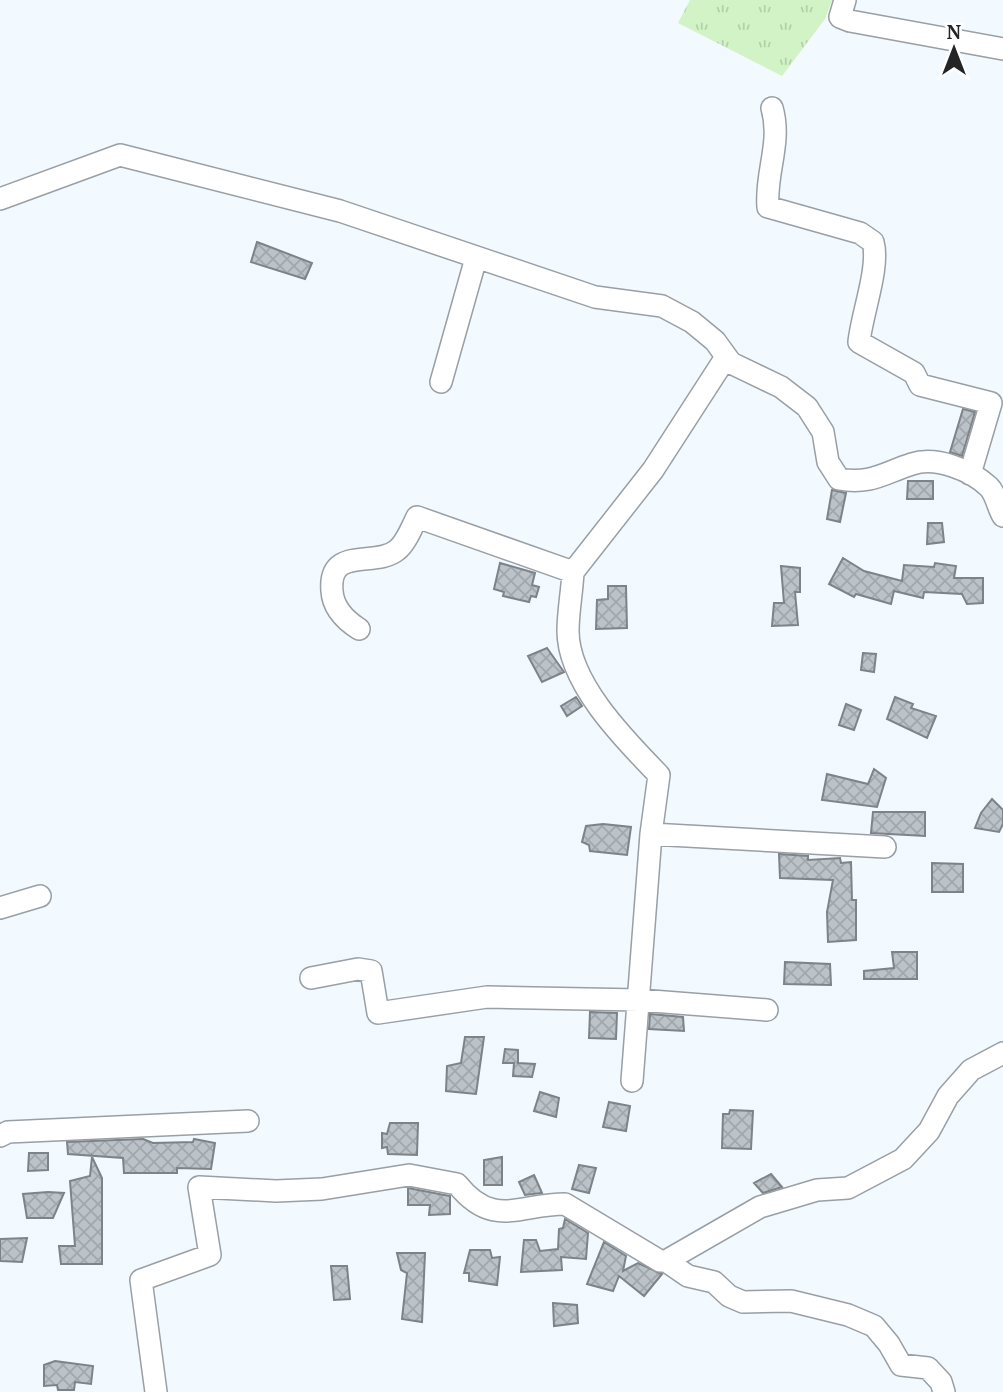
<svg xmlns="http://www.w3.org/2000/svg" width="1003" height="1392" font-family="'PT Serif',serif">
  <defs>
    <pattern id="park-tufts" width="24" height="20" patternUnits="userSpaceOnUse" patternTransform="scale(1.75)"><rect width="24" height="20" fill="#d1f3c5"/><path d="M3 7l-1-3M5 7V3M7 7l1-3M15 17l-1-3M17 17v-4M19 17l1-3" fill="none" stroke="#b3d0a9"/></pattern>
    <pattern id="building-cross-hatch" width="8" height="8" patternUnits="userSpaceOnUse" patternTransform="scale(1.75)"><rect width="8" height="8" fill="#bcc3c8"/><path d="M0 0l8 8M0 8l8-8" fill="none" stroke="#a1a7ac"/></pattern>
  </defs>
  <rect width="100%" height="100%" fill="#f2f9ff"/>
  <path fill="url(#park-tufts)" d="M 690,0 L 832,0 L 825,19 L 782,76 L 678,23 Z"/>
  <path fill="url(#building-cross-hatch)" stroke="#7d8388" stroke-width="2" d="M 257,242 L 312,263 L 305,279 L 251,262 Z
    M 963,409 L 975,412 L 962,456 L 950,452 Z
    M 908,481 L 933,481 L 933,499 L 907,499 Z
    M 832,490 L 846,493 L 840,522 L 827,519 Z
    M 928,523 L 942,523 L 944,542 L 927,544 Z
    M 843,558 L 864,571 L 902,581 L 904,565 L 934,567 L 935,563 L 956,566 L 954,578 L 983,578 L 983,603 L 967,604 L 962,594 L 924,592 L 923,598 L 894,591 L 891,604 L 856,594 L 854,597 L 829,584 Z
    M 500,563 L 535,573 L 532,585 L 539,587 L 536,597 L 531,596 L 529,602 L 503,596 L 504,592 L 494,589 Z
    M 781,566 L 800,568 L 800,592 L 795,592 L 798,625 L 772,626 L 774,603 L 784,603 Z
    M 608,586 L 626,586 L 627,628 L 596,629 L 597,600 L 608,599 Z
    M 547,648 L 564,672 L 542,682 L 528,656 Z
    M 863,653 L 876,654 L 874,672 L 861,670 Z
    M 576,697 L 582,706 L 567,716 L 561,706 Z
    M 895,697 L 913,704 L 911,708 L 936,716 L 927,738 L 887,719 Z
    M 846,704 L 861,710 L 854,730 L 839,725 Z
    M 874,769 L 886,778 L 877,807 L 822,800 L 827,774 L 868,784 Z
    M 992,799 L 1003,810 L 1003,824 L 999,832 L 975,828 L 981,813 Z
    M 873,812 L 925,812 L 925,836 L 871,833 Z
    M 603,824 L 631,827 L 627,855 L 590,851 L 589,845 L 582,842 L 586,826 Z
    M 779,854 L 808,856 L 808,860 L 840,858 L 841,863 L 851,862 L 852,900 L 856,900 L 856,940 L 828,942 L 827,912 L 833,880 L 780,878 Z
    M 932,863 L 963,864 L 963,892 L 932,892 Z
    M 892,952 L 917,952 L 917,979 L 864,979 L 864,971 L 894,968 Z
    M 785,962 L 830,964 L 831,985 L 784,984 Z
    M 590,1012 L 617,1013 L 616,1039 L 589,1038 Z
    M 650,1014 L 683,1017 L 684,1031 L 649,1029 Z
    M 465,1037 L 484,1037 L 476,1094 L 446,1091 L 447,1066 L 461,1063 Z
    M 505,1049 L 518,1050 L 518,1063 L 535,1064 L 532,1077 L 513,1076 L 514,1063 L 503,1063 Z
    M 540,1092 L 559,1098 L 556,1117 L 534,1111 Z
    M 609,1102 L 630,1106 L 626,1131 L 603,1127 Z
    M 730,1110 L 753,1111 L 751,1149 L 722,1148 L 723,1114 L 729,1114 Z
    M 390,1123 L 418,1123 L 417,1155 L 388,1154 L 387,1147 L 382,1148 L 382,1133 L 387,1134 Z
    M 143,1139 L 153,1143 L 193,1142 L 194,1139 L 215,1143 L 211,1169 L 177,1168 L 177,1173 L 124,1173 L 123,1158 L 68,1154 L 67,1142 Z
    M 29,1153 L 48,1153 L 48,1170 L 28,1171 Z
    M 92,1157 L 102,1178 L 102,1264 L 61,1264 L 59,1246 L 75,1246 L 70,1181 L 90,1176 Z
    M 502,1157 L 502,1185 L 484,1185 L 484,1160 Z
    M 579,1165 L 596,1168 L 589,1193 L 572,1189 Z
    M 771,1174 L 782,1187 L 763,1193 L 754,1183 Z
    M 534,1175 L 542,1193 L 525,1195 L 519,1182 Z
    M 408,1188 L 450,1196 L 450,1214 L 429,1215 L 430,1205 L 408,1205 Z
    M 48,1192 L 64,1193 L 53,1218 L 27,1218 L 23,1194 Z
    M 565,1219 L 588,1233 L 586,1259 L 561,1257 L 562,1270 L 521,1272 L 524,1240 L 536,1240 L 540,1251 L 558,1249 L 559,1229 L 563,1228 Z
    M 27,1238 L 22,1262 L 0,1261 L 0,1239 Z
    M 604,1242 L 626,1256 L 623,1271 L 638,1263 L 662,1274 L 644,1296 L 619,1276 L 613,1291 L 587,1284 Z
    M 470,1250 L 490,1250 L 492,1258 L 500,1257 L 497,1285 L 469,1281 L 469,1273 L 464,1273 Z
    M 397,1253 L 425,1253 L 422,1322 L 402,1319 L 407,1273 L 401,1270 Z
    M 331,1266 L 347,1266 L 350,1299 L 334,1300 Z
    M 553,1303 L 577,1305 L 578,1323 L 554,1326 Z
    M 55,1361 L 93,1366 L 91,1384 L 75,1382 L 74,1390 L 58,1390 L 57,1385 L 44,1386 L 44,1365 Z"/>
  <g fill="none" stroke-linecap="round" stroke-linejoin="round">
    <g stroke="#999fa4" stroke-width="24">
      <path id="minor" d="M 845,0 L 840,17 L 850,21 L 1003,49
        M 772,108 C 782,143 765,173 768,207 L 860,233 L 873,242 C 880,267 862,313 859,342 L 914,373 L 920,385 L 991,403 L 970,474
        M 0,199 L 120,155 L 340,211 L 595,297 L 662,306 L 692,322 L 715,341 L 731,363 L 781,387 L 807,407 L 823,432 L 828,462 L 839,479 C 870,485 884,473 912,464 C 936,456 971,470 989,487 C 996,494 998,508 1003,516
        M 441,382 L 476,258
        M 573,572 C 572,592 568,612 568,631 C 568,683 625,740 659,775 L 651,834
        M 359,629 C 345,620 333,608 332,591 C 328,545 376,568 397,550 C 406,543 412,527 417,517 L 573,572 L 653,470 L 726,357
        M 0,908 L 40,896
        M 311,978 L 358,969 L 371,971 L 378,1013 L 487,997 L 639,1000 L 767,1010
        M 632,1081 L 651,834 L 885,847
        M 0,1136 L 8,1132 L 248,1121
        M 666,1261 L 760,1207 L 817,1190 L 848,1188 L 903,1159 L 929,1131 L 948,1096 L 971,1070 L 1003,1053
        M 156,1392 L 141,1280 L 210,1255 L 199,1187 L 276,1191 L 322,1189 L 409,1175 L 457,1184 C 493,1229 519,1204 565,1204 L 660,1261 L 666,1261 L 688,1276 L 714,1282 L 729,1296 L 743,1302 L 791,1301 L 848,1315 L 874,1326 L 889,1344 L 901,1365 L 928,1368 L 941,1382 L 944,1392"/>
    </g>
    <use href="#minor" stroke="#fff" stroke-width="21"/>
  </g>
  <g transform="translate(954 49)" stroke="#ffffff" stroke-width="5" paint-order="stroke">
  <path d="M0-5L12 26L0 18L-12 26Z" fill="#222426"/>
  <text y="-10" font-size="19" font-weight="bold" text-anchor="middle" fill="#222426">N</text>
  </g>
</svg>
